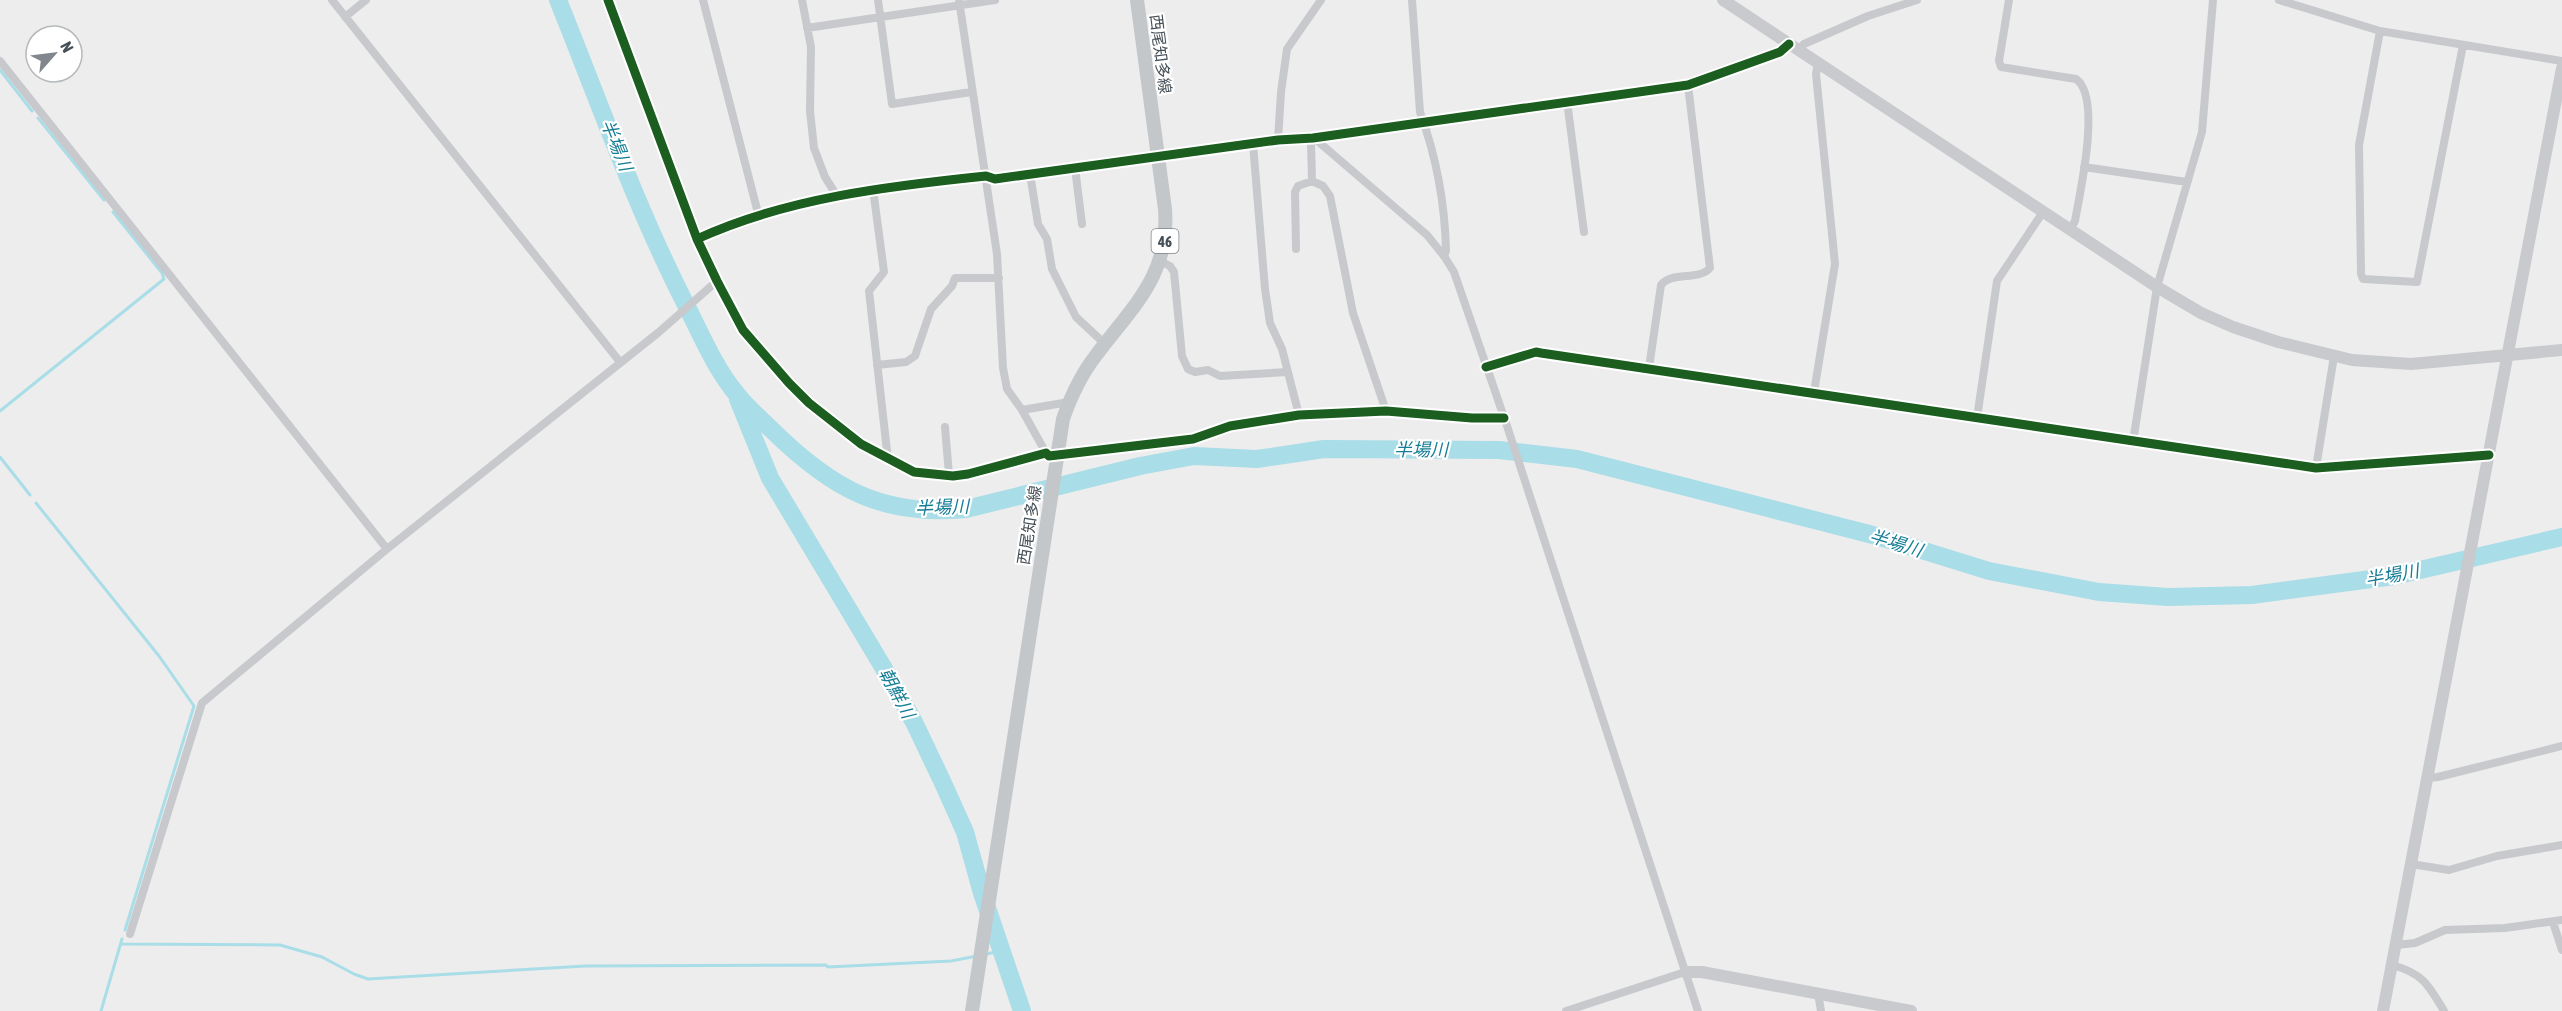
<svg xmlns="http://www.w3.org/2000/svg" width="2562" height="1011" font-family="'Asap Condensed','Noto Sans JP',sans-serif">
  <rect width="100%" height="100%" fill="#eeeded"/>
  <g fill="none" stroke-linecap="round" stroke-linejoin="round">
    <path stroke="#a9dde7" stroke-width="3" d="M 0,70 L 32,111
      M 38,118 L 104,200
      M 0,411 L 164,279 L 162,273 L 113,212
      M 0,457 L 30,495
      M 36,503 L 159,656 L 194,706 L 125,930
      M 122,944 L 280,945 L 322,957 L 354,974 L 368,979 L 585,966 L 826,965 L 828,967 L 951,961 L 977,956
      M 986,954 L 1002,951
      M 101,1011 L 122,939"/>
    <path stroke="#a9dde7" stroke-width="18" d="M 558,0 C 599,102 636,207 686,305 C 701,334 714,366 735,392 C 745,406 760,418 773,431 C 831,488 882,517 966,509 L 1140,466 L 1194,456 L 1257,459 L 1324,449 L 1499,450 L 1577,459 L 1873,535 L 1989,571 L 2099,592 L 2168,597 L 2252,595 L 2394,576 L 2562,537
      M 738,399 L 770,478 L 883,667 L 914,722 L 943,783 L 965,832 L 982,893 L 1022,1011"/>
    <path stroke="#c7c9cc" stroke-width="8" d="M 332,0 L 620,362
      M 608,0 L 697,239 L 717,281 L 743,330 L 789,383 L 809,403 L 861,444 L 914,472 L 953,476 L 968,474 L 1046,453 L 1049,456 L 1193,439 L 1230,426 L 1299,415 L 1386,411 L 1472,418 L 1504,418
      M 703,0 L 759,217
      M 802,0 L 811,47 L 810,111 L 814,148 L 825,177 L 837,196
      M 878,0 L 892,104 L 971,92
      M 959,0 L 997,254 L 1003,368 L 1007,389 L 1022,410 L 1046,453
      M 1412,0 L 1420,112 C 1436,156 1445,205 1446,251 L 1444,256
      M 2009,0 L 1999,61 L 2001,67 L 2076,79 C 2102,97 2080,192 2075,221 L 2070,230
      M 2279,0 L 2380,31 L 2562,61
      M 345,17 L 366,0
      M 807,28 L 995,0
      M 2380,31 L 2359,145 L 2361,274 L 2363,279 L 2417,282 L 2463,45
      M 1798,50 L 1804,44 L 1868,16 L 1917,0
      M 0,61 L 387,549
      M 1567,101 L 1584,232
      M 1313,138 L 1311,142 L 1312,181 L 1323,186 L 1330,196 L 1353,313 L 1386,411
      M 1314,138 L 1427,235 L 1444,256 L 1454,272 L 1507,426 L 1698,1011
      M 1278,140 L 1281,92 L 1287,49 L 1321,0
      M 1253,144 L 1265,289 L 1270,323 L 1282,349 L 1299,415
      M 2084,167 L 2187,182
      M 1075,168 L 1082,224
      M 1030,174 L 1038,224 L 1047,239 L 1052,269 L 1076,317 L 1105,344
      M 873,189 L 884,272 L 869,291 L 888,460
      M 697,239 C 786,198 889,186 986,176 L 995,179 L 1278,140 L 1313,138 L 1688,85 L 1780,52 L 1789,44
      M 1296,249 L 1295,192 L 1298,186 L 1312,181
      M 1160,261 L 1170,266 L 1174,272 L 1182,356 L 1188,369 L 1195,372 L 1208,370 L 1220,376 L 1287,372
      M 877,365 L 906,362 L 915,356 L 931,309 L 952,286 L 955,278 L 999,278
      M 1486,367 L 1536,352 L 1541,353 L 2316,468 L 2489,455
      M 1649,368 L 1661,285 C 1672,271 1699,281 1710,268 L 1688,85
      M 1814,392 L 1835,264 L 1816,74 L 1818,63
      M 1022,410 L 1069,402
      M 1977,418 L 1997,281 L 2043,212
      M 945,427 L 949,475
      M 2133,442 L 2157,287 L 2202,132 L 2213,0
      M 2316,468 L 2334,356
      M 2428,778 L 2438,777 L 2562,746
      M 2411,864 L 2449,870 L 2497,856 L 2562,845
      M 2553,922 L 2562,950
      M 130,934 L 202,703 L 387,549 L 659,332 L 717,281
      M 2396,945 L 2415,943 L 2445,930 L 2505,928 L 2562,920
      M 2392,965 C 2422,973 2428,984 2444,1011
      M 1818,993 L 1821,1011
      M 1566,1011 L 1685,972"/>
    <path stroke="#c8cacd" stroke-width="12" d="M 1723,0 L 2157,287 L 2201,313 L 2233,327 L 2278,342 L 2352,360 L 2411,364 L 2562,350
      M 1685,972 L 1702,972 L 1911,1011
      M 2383,1011 L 2562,68"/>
    <path stroke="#c4c7ca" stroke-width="14" d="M 972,1011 L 1063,419 C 1071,396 1082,373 1097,354 C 1133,306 1170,275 1165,209 L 1137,0"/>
    <g stroke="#fff" stroke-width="13">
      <path id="cycleway" d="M 608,0 L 697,239 L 717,281 L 743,330 L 789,383 L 809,403 L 861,444 L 914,472 L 953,476 L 968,474 L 1046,453 L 1049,456 L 1193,439 L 1230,426 L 1299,415 L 1386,411 L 1472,418 L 1504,418
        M 697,239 C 786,198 889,186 986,176 L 995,179 L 1278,140 L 1313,138 L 1688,85 L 1780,52 L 1789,44
        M 1486,367 L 1536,352 L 1541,353 L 2316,468 L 2489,455"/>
    </g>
    <use href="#cycleway" stroke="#1b5e20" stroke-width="9"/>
  </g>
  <g text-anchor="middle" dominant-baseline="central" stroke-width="4.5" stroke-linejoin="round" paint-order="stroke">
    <rect fill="#fff" stroke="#7e848a" stroke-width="1.5" x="1151.5" y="229" width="27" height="24" rx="4.5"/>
    <g font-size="15" font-weight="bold" fill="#465058">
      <text x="1165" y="241">46</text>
    </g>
    <g font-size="16" fill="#465058" stroke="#fff">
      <text transform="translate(1161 54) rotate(83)">西尾知多線</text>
      <text transform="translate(1029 525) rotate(-81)">西尾知多線</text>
    </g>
    <g font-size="18" font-style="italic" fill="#157e95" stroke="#fff">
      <text transform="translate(617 145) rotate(68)">半場川</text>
      <text x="1421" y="449">半場川</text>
      <text transform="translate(942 507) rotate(-2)">半場川</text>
      <text transform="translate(1896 543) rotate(17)">半場川</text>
      <text transform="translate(2392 575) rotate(-10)">半場川</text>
      <text transform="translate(897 693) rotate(62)">朝鮮川</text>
    </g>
  </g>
  <g transform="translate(54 54) rotate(62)"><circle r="28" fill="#ffffff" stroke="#b5b9bc" stroke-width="1.5"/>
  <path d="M0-4.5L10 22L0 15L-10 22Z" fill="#81878c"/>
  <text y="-9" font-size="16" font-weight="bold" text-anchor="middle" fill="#465058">N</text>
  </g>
</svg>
